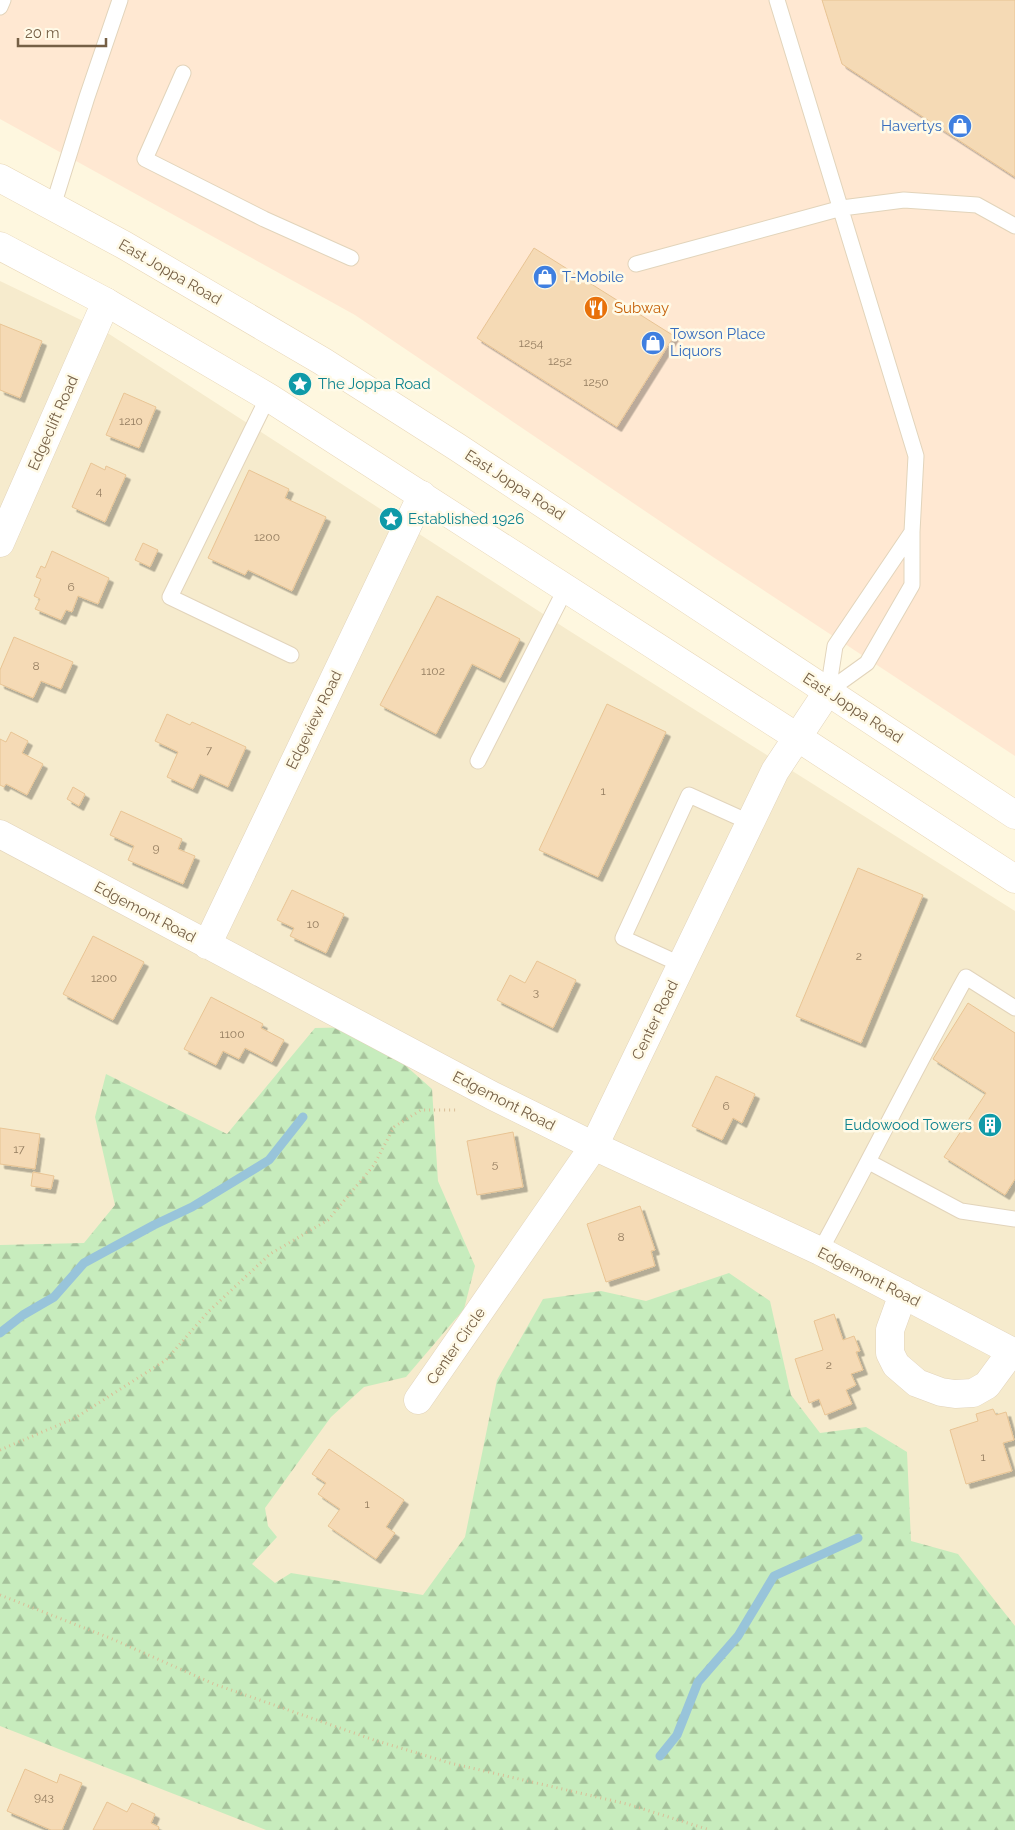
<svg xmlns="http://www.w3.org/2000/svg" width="1015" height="1830" font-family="Raleway,sans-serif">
  <defs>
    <pattern id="forest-firs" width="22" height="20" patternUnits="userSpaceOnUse" patternTransform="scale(1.25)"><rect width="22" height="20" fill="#c7ecbd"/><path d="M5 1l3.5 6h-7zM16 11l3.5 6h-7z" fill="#a6c29b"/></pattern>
    <filter id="shadow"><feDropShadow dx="4.5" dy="4.5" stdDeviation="0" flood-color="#0004"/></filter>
  </defs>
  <rect width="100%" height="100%" fill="#fef7df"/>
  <path fill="#f6ebcd" d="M 0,281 L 106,332 L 568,630 L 1015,911 L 1015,1830 L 0,1553 Z
    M 0,1629 L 531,1830 L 0,1830 Z"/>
  <path fill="#ffe8d2" d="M 0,0 L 1015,0 L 1015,756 L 713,557 L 355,315 L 0,119 Z"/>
  <path fill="url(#forest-firs)" d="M 362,1027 L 432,1089 L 438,1181 L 475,1266 L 464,1309 L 406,1377 L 364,1387 L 331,1417 L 265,1508 L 268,1526 L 277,1537 L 252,1564 L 275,1583 L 291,1573 L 423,1595 L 465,1537 L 497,1380 L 543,1299 L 601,1291 L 646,1301 L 729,1273 L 770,1301 L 791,1395 L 820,1433 L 866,1427 L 907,1452 L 911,1541 L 958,1554 L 1015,1626 L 1015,1830 L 266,1830 L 0,1726 L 0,1245 L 84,1243 L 115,1205 L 95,1117 L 106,1074 L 227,1134 L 315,1028 Z"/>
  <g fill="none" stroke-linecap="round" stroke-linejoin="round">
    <path stroke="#98c4da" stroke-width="9" d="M 0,1333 L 23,1315 L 54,1297 L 84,1263 L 154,1225 L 192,1207 L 269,1160 L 303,1117
      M 660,1756 L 677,1735 L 698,1682 L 738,1636 L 774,1576 L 858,1538"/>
  </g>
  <path fill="#f5dab5" stroke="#e8c494" filter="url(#shadow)" d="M 822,0 L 1015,0 L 1015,177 L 842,64 Z
    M 534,248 L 674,336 L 617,427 L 477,338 Z
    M 0,324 L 42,341 L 20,398 L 0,390 Z
    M 124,393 L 156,407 L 139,448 L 106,435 Z
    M 91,463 L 105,470 L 106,466 L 126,475 L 105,522 L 72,507 Z
    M 249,470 L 289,489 L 285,498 L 326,517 L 292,591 L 248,570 L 245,575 L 208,558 Z
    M 143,543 L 158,550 L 150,567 L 135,560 Z
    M 52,551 L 109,578 L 98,604 L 78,596 L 72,612 L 66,610 L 61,620 L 35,609 L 40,599 L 34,596 L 41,579 L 36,577 L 41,566 L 45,568 Z
    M 437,596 L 520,639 L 500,678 L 472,664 L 436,734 L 380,705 Z
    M 14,637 L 73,662 L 61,689 L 41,681 L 33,698 L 0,684 L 0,670 Z
    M 607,704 L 666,732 L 598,877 L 539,850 Z
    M 167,714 L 190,725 L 192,722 L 246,747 L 228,787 L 200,774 L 193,789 L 167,777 L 178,752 L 155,741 Z
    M 11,732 L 28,741 L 22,753 L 43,764 L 27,795 L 6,784 L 4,787 L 0,785 L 0,739 L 6,742 Z
    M 73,787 L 85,794 L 79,806 L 67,799 Z
    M 121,811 L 182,839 L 178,849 L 195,856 L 183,884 L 128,860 L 134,846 L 110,835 Z
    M 858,868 L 923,895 L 861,1043 L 796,1016 Z
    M 292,890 L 344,914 L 326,953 L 290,936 L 294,928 L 277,920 Z
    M 93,936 L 144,962 L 113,1020 L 63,994 Z
    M 537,961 L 576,980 L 553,1028 L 497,1000 L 510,975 L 525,983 Z
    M 211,997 L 263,1024 L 261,1028 L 284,1040 L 272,1062 L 245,1048 L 239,1059 L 223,1051 L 216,1065 L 184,1049 Z
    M 968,1003 L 1015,1033 L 1015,1179 L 1005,1195 L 944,1157 L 986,1093 L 933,1059 Z
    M 716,1076 L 755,1094 L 742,1123 L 733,1118 L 722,1140 L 692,1126 Z
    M 0,1128 L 40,1134 L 35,1169 L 0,1164 Z
    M 513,1132 L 523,1187 L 477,1195 L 467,1141 Z
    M 33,1172 L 54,1176 L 51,1189 L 31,1186 Z
    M 640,1206 L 655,1250 L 651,1251 L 655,1266 L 606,1282 L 587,1224 Z
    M 834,1314 L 843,1340 L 854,1336 L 860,1351 L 856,1352 L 863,1370 L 851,1374 L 856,1385 L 846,1390 L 852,1404 L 825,1415 L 819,1399 L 809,1403 L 795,1359 L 823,1350 L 814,1321 Z
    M 993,1409 L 996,1415 L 1006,1412 L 1014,1440 L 1003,1443 L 1012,1471 L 966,1484 L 950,1430 L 978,1421 L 976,1414 Z
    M 329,1449 L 404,1500 L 386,1527 L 395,1533 L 376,1559 L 328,1526 L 340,1509 L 318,1494 L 326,1483 L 312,1474 Z
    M 25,1769 L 57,1783 L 60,1774 L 82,1783 L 62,1830 L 51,1830 L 7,1811 Z
    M 107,1802 L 127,1812 L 132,1803 L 155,1814 L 151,1823 L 159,1827 L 158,1830 L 93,1830 Z"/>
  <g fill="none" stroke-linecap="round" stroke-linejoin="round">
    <g stroke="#e2d4bb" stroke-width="17">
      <path id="service" d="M 777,0 L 916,456 L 912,532 L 912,585 L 867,663 L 828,691
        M 0,7 L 3,0
        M 183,73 L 145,159 L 264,219 L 351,258
        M 53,206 L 87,97 L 120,0
        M 636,264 L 842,208 L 904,200 L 977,205 L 1015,226
        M 268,397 L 170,597 L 291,655
        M 828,691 L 835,646 L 912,532
        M 478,761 L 566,588
        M 682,965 L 623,938 L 689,795 L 751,823
        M 869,1162 L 961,1211 L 1015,1219
        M 820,1251 C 870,1160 916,1067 966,977 L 1015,1008"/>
    </g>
    <g stroke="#e2d4bb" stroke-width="29">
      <path id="minor" d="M 0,543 L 106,302
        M 0,834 L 493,1096 L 594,1146 L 820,1251 L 1015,1353
        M 207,945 L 422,495
        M 903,1294 L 890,1330 L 890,1353 L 896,1365 L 917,1383 L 941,1392 L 955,1394 L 973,1393 L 987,1385 L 1012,1351
        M 418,1400 L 594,1146 L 775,771 L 828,691"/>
    </g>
    <g stroke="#e8d7b8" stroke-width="29">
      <path id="secondary" d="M 0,178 L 124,245 L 322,361 L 457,447 L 1015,815
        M 0,246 L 106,302 L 268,397 L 797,737 L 1015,879"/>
    </g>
    <path stroke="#d9be98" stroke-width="3" stroke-dasharray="1 4" stroke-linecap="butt" d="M 0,1450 L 75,1418 L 166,1360 L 208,1312 L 270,1254 L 328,1220 L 374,1165 L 394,1127 L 421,1110 L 456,1110
      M 0,1595 L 110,1638 L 214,1684 L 374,1740 L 450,1763 L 627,1804 L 710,1830"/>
    <use href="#service" stroke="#fff" stroke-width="15"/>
    <use href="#minor" stroke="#fff" stroke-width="28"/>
    <use href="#secondary" stroke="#fff" stroke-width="28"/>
  </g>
  <defs>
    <g id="shop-disc" transform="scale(1.25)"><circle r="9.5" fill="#3f7fe0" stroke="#fffae7"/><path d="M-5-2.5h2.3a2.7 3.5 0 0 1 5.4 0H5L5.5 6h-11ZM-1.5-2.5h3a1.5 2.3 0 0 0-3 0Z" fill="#fff"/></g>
    <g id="restaurant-disc" transform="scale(1.25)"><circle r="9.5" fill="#e8710a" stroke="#fffae7"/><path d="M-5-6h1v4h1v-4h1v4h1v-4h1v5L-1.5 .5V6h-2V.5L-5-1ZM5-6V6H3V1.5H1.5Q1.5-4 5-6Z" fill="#fff"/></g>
    <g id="sight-disc" transform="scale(1.25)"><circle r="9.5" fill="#0f9aa8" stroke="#fffae7"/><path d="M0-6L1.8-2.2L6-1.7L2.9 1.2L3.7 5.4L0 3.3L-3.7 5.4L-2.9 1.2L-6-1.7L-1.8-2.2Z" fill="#fff"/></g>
    <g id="building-disc" transform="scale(1.25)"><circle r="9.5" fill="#0f9aa8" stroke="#fffae7"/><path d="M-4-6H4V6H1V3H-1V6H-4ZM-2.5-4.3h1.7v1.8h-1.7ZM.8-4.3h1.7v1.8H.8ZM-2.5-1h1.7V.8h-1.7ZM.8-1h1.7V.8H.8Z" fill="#fff"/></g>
  </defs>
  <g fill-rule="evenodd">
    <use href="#shop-disc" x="960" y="126"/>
    <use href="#shop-disc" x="545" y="277"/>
    <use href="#restaurant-disc" x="596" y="308"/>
    <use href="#shop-disc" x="653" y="343"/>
    <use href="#sight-disc" x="300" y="384"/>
    <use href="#sight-disc" x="391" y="519"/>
    <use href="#building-disc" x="990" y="1125"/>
  </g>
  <g text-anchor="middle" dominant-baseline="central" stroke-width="5" stroke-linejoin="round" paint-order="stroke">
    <g font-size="12" fill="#957e61">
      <text x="531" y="343">1254</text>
      <text x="560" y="361">1252</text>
      <text x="596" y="382">1250</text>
      <text x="131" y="421">1210</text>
      <text x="99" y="491">4</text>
      <text x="267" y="537">1200</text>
      <text x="71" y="587">6</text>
      <text x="36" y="666">8</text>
      <text x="433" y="671">1102</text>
      <text x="209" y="750">7</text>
      <text x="603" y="791">1</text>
      <text x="156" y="848">9</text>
      <text x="313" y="924">10</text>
      <text x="859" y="956">2</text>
      <text x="104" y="978">1200</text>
      <text x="536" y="992">3</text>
      <text x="232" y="1034">1100</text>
      <text x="726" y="1106">6</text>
      <text x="19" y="1149">17</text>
      <text x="495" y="1164">5</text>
      <text x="621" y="1237">8</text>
      <text x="829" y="1365">2</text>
      <text x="983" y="1457">1</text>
      <text x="367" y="1504">1</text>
      <text x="44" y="1797">943</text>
    </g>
    <g font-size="15" fill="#366cbe" stroke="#fffae7" text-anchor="start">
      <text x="942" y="126" text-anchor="end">Havertys</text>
      <text x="562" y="277">T-Mobile</text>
      <text x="670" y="334">Towson Place<tspan x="670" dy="17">Liquors</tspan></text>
    </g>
    <g font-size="15" fill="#755f45" stroke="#fffae7">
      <text transform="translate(170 272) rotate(30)">East Joppa Road</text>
      <text transform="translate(53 423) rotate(-66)">Edgeclift Road</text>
      <text transform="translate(515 485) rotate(33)">East Joppa Road</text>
      <text transform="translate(853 708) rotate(33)">East Joppa Road</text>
      <text transform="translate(314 720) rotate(-64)">Edgeview Road</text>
      <text transform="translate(145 912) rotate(28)">Edgemont Road</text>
      <text transform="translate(655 1020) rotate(-64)">Center Road</text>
      <text transform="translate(504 1101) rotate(27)">Edgemont Road</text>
      <text transform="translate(869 1277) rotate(27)">Edgemont Road</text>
      <text transform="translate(456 1346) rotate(-55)">Center Circle</text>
    </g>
    <g font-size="15" fill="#c56008" stroke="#fffae7" text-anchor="start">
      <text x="614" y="308">Subway</text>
    </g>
    <g font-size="15" fill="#0d838f" stroke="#fffae7" text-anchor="start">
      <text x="318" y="384">The Joppa Road</text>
      <text x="408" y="519">Established 1926</text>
      <text x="972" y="1125" text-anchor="end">Eudowood Towers</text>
    </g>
  </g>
  <path d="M18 38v8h88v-8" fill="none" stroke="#755f45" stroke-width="2.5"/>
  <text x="25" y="38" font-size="15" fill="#755f45" stroke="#fffae7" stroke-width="4" paint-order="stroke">20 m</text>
</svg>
